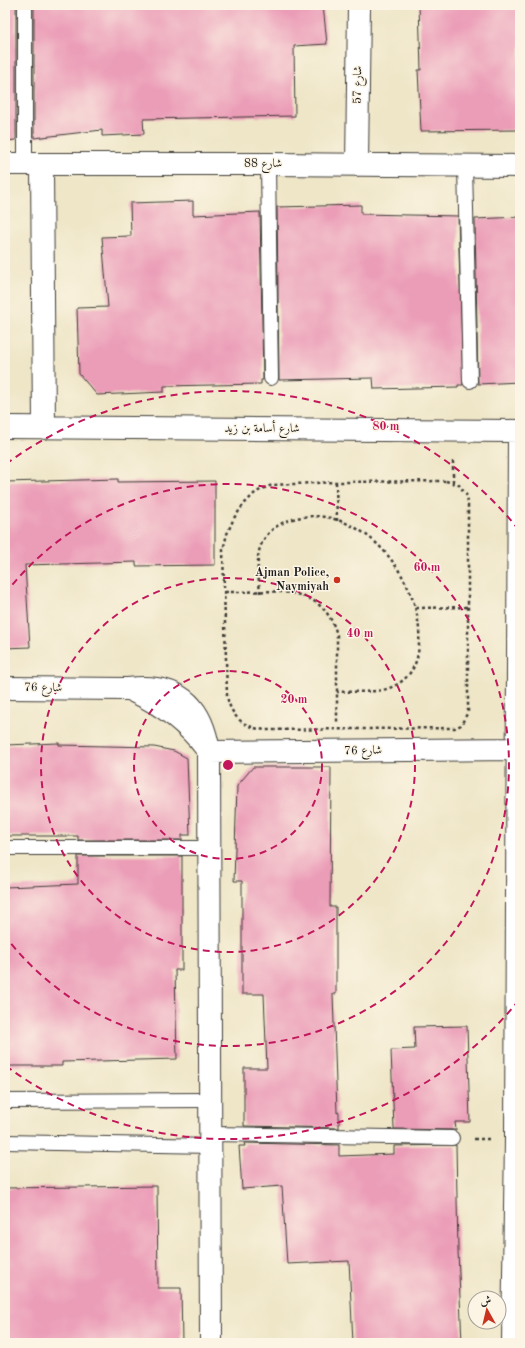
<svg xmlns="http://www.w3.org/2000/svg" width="525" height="1348" font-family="'Old Standard TT',Amiri,serif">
  <rect width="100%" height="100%" fill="#fcf5e5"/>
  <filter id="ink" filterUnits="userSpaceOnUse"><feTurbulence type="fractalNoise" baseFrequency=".025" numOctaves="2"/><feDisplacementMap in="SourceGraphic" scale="8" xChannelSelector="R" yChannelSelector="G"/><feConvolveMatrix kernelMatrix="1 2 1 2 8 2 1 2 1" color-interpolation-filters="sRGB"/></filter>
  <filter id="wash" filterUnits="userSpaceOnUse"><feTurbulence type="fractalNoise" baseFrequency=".012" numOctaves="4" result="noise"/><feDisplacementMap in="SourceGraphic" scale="16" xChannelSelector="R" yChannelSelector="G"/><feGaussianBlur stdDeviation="0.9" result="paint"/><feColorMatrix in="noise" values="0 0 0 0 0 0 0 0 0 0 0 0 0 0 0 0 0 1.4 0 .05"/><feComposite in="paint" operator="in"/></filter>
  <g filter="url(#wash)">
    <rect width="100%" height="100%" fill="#efe6c8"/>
    <g id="blocks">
      <path fill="#eb9cb7" d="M 5,5 L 16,5 L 16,140 L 5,141 Z
        M 34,5 L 323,5 L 327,44 L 294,46 L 295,116 L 143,119 L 144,134 L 102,136 L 102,130 L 34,138 Z
        M 419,5 L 520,5 L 520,130 L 421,131 L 418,70 L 421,70 Z
        M 193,201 L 193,215 L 260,212 L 263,380 L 261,380 L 261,384 L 164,386 L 164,392 L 97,395 L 79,374 L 77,308 L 108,307 L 102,237 L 131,236 L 130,203 Z
        M 361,205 L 361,214 L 458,216 L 463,385 L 458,385 L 458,387 L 374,389 L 373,378 L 279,380 L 277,207 Z
        M 520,217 L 520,382 L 478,384 L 475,219 Z
        M 118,479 L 118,482 L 215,481 L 215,565 L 136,566 L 136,562 L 25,565 L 30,647 L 5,648 L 5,482 Z
        M 59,743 L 59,745 L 154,747 L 174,751 L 187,758 L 190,835 L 182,835 L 182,840 L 78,840 L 78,836 L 5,836 L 5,745 Z
        M 253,767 L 331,767 L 330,907 L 336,907 L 336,994 L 333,994 L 337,1113 L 339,1112 L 339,1128 L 244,1126 L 244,1068 L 267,1068 L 264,994 L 242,994 L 242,881 L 234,881 L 237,786 Z
        M 78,856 L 182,856 L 182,970 L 175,970 L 177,1059 L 62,1062 L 62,1066 L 5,1066 L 5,887 L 78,884 Z
        M 467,1026 L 470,1122 L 455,1122 L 456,1130 L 394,1129 L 391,1050 L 415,1049 L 414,1027 Z
        M 244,1143 L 339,1145 L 339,1156 L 394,1154 L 394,1146 L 456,1145 L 458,1251 L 462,1343 L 353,1343 L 349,1261 L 287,1264 L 282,1186 L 242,1189 L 239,1146 L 245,1146 Z
        M 157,1186 L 158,1288 L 181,1288 L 182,1343 L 5,1343 L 5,1188 Z"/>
    </g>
  </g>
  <g filter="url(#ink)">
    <use href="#blocks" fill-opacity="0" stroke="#3c3a36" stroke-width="1"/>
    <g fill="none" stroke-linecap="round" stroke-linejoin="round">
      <g stroke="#3c3a36" stroke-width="16">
        <path id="lane" d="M 25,164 L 25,5
          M 268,164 L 271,378
          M 465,166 L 470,381
          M 5,848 L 210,848
          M 5,1101 L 210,1100
          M 210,1134 L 452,1138
          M 5,1142 L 211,1146"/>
      </g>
      <g stroke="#3c3a36" stroke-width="24">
        <path id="street" d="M 5,164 L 268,164 L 520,166
          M 42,165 L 44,428
          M 357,165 L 359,5
          M 5,427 L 520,431
          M 5,688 L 128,689 C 177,683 202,704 209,752 L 211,1343
          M 135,692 C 163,705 187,723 206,748
          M 209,752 L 518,749
          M 513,1343 L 516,1139 L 519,431"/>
      </g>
      <path stroke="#3c3a36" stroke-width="2.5" stroke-dasharray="3 3" stroke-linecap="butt" d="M 446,481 L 459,485 L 467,496 L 468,502 L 468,712 L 461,725 L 455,728 L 266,730 C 244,728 231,717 227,696 L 223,550 L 227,534 L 234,518 L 244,504 L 256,492 L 272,485 L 336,482 Z
        M 336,482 L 337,521
        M 453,482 L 453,458
        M 225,592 C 270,593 322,580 337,635 L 337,724
        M 260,593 C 259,577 255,559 261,545 C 267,531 279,523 293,519 C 362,500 424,581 419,644 C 418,662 412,677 394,686 C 379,694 355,691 337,692
        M 416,608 L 468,607
        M 474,1139 L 489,1139"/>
      <use href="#lane" stroke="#fff" stroke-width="14"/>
      <use href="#street" stroke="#fff" stroke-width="22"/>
    </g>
  </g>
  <g fill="none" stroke="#c2185b" stroke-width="2" stroke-dasharray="7 5">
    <circle cx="228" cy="765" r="94"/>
    <circle cx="228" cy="765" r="187"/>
    <path d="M5 594A281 281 0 1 1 5 936"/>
    <path d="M519 1000A374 374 0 0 1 6 1066M6 464A374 374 0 0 1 519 530"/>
  </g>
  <circle fill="#c8321e" stroke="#fcf5e5" stroke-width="1.5" cx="337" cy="580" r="4"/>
  <g text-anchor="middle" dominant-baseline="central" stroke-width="3" stroke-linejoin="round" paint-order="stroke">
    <g font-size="12" fill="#1c1c1c" stroke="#fcf5e5">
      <text transform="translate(358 85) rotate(-89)">شارع 57</text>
      <text x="263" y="164">شارع 88</text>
      <text x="262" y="429">شارع أسامة بن زيد</text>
      <text transform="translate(43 688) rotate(1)">شارع 76</text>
      <text transform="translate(363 751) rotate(-1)">شارع 76</text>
    </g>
    <g font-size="12" font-weight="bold" fill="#1c1c1c" stroke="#fcf5e5" text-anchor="end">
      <text x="329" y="573">Ajman Police,<tspan x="329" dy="14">Naymiyah</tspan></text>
    </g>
  </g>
  <circle cx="228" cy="765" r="6" fill="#c2185b" stroke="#fcf5e5" stroke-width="2"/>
  <g font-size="12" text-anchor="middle" font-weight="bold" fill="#c2185b" stroke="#fcf5e5" stroke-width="3" stroke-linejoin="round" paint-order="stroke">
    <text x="386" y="430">80 m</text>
    <text x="427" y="571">60 m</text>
    <text x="360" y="637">40 m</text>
    <text x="294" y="703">20 m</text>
  </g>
  <rect width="525" height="1348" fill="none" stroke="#fcf5e5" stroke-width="20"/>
  <g transform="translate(487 1310) rotate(352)"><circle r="19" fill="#fcf5e5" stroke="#a29e95"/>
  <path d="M0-3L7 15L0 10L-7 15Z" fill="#c8321e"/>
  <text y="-6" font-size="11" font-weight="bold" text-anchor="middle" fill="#1c1c1c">ش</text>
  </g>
</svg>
